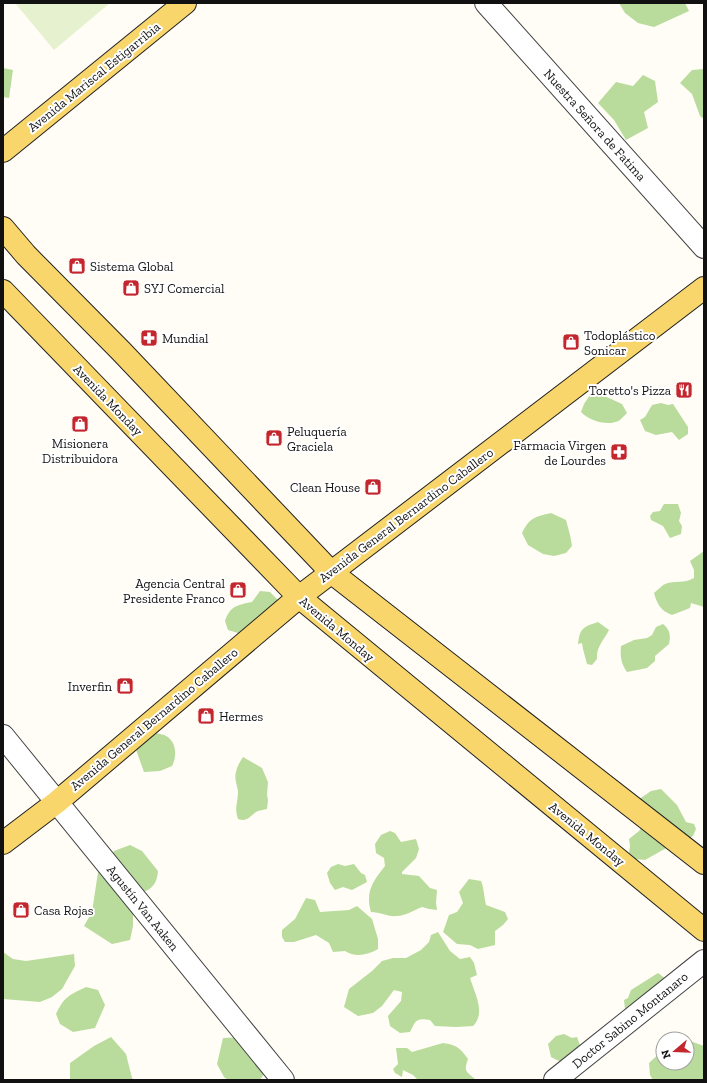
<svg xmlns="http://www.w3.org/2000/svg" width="707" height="1083" font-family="'Zilla Slab',serif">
  <rect width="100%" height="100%" fill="#fffdf5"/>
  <path fill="#b9dc9c" d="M 619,3 L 685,3 L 689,11 L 654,27 L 638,23 L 625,13 Z
    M 3,68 L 13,70 L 9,98 L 3,97 Z
    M 704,69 L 704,119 L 700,116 L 692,94 L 680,83 L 692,70 Z
    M 643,75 L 655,81 L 658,102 L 644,112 L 648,128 L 626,140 L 614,120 L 598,103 L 616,82 L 633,86 Z
    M 598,393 L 622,404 L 627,413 C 625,415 622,418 620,420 C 609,427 589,421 581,412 L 584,404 L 590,395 Z
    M 661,403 L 668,405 L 673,404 L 688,427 L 688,434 L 679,440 L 672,432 L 656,435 L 645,431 L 640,420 L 645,417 L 652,405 Z
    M 664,504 L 678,504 L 681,513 L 679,521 L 682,526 L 681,534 L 670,538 L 663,526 L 651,520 L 650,516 L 653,512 L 660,511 Z
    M 551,513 L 566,520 L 570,535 L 572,546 L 566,553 L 554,556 L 543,554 L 528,545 L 522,533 C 530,517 535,517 551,513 Z
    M 704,551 L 704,607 L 691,603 L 690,608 L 672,615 C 661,611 657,604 654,593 C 658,590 661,586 665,584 C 675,580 684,584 694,578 L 694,570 L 690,561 Z
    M 260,591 L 270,592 L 281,603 L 286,623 L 284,625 L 270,630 L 246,631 L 238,633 L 228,630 L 225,621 C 230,606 237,605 252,602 Z
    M 598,622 L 609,630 C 604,640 596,647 597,659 L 592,665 L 587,664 L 583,649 L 582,643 L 578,644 C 580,628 583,627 598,622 Z
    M 663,624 C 670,630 671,635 669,644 L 655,656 L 655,661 L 647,668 L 627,672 C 621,663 620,657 621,646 L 634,640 L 647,638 L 652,635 L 656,627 Z
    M 152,732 C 158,734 166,734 170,739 C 177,746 176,759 172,766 L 160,771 L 144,772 L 135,747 Z
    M 243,757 L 262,768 L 268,782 L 267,795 L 268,800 L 267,809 C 264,810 259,810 256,812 C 249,817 247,822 238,819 C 234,808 238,803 238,791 C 237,785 234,778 236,772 C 237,766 240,762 243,757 Z
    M 661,789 L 677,805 L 686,822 L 694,824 L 696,829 L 693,836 L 681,844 L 677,842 L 645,860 L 635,859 L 629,853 L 630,846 L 629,839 L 639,831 L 645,823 L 638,800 L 651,791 Z
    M 390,831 L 395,833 L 401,842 L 416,839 L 419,849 L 416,858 L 402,872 L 402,874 L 419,876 L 430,888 L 437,890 L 436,903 L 437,910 L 429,909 L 422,907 C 414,910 405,916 397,916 C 388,917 380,912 371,912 C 365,892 373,881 385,866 L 384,858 L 376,853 L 375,844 L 381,835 Z
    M 130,845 L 142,851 L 158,871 C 157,884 152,890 139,893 L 133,911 L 133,926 L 130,940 L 112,944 L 84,926 L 92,912 L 98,872 L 114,851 Z
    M 338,864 L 345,866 L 354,864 L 361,873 L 365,875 L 367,882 L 352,890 L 343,887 L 335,890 L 330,883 L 327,873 L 331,867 Z
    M 469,879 L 481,881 C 484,888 484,897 486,905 L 505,912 L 508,919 L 503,925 L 495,931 L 495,945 L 478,949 L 470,945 L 457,944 L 443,932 L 449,915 L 457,912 L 463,903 L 459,892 Z
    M 306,898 L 315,900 L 320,912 L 349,910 L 357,906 L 372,919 L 378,939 L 378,949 C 368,955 355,958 345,951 L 333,952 L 329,943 L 316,935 L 294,942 L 285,942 L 282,937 L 282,930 L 295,919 Z
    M 438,932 L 450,951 L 460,959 L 470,957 L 474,963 L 477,975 L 470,978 C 475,994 486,1013 473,1026 L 456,1027 L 435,1026 L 430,1020 C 416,1018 416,1020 410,1032 L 400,1033 L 390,1026 L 388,1016 L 401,1001 L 402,992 L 394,990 L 382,1006 L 373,1013 L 358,1016 L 344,1007 L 349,989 L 372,971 L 382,961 L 393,958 L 406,958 L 421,950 L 429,942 L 431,935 Z
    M 3,952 L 13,959 L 26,961 L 74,954 L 75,966 L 62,989 L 52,997 L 40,1002 L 3,999 Z
    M 658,973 L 666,979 L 632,1012 L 625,1009 L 624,1000 L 628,998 L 631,990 Z
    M 86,987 L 98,990 L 105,1005 L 95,1028 L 73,1032 L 60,1024 L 56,1014 C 64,997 69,995 86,987 Z
    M 564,1034 L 572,1038 L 577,1037 L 582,1051 L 563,1063 L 551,1057 L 548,1044 L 556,1036 Z
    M 111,1037 L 126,1054 L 132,1078 L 134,1080 L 70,1080 L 70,1063 L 94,1046 Z
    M 246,1037 L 269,1066 L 260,1080 L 228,1080 L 224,1077 L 217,1064 L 223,1038 Z
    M 687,1042 L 693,1042 L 704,1046 L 704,1080 L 653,1080 L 650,1075 L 649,1063 L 663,1050 L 663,1063 L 687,1063 Z
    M 443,1043 C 457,1045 460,1048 468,1059 C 463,1073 467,1071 476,1080 L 418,1080 L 413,1075 L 403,1070 L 402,1077 L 395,1073 L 393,1069 L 398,1064 L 396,1048 L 407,1048 L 412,1052 Z"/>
  <path fill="#e6f2cf" d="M 15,3 L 110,3 L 54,50 Z"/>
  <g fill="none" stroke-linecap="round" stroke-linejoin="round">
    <g stroke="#444" stroke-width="24">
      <path id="minor" d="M 486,3 L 704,247
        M 3,736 L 283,1080
        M 555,1080 L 704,961"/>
    </g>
    <g stroke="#222" stroke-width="24">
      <path id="major" d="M 3,151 L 185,3
        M 3,228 L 26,255 L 121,351 L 331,572 L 704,863
        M 3,291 L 299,597 L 704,930
        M 3,843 L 57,802 L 299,597 L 704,288"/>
    </g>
    <use href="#minor" stroke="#fff" stroke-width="22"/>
    <use href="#major" stroke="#f9d66b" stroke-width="22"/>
  </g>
  <defs>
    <g id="shop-square" transform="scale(0.9)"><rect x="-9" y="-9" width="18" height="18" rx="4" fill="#c4262e" stroke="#fff"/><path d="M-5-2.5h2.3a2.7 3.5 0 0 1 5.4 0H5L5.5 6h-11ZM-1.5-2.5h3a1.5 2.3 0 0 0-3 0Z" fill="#fff"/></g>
    <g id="pharmacy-square" transform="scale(0.9)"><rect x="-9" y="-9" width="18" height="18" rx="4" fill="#c4262e" stroke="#fff"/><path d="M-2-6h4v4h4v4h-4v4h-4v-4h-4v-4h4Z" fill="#fff"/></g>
    <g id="restaurant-square" transform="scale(0.9)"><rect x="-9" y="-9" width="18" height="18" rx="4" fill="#c4262e" stroke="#fff"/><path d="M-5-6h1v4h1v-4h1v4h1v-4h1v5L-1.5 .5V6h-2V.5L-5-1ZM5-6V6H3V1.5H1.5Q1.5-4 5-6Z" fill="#fff"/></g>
  </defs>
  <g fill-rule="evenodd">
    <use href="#shop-square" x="77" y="266"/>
    <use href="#shop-square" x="131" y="288"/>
    <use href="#pharmacy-square" x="149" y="338"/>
    <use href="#shop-square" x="571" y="342"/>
    <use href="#restaurant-square" x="684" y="390"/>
    <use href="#shop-square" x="80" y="424"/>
    <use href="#shop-square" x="274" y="438"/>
    <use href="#pharmacy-square" x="619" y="452"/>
    <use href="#shop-square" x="373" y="487"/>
    <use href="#shop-square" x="238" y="590"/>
    <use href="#shop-square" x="125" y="686"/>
    <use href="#shop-square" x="206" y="716"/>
    <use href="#shop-square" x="21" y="910"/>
  </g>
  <g text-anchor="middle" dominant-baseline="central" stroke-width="4" stroke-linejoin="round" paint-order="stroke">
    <g font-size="13" fill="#111" stroke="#fff">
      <text transform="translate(94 77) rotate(-39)">Avenida Mariscal Estigarribia</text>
      <text transform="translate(595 125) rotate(48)">Nuestra Señora de Fatima</text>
      <text transform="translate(108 400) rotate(46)">Avenida Monday</text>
      <text transform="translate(406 515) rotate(-37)">Avenida General Bernardino Caballero</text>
      <text transform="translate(337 629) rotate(40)">Avenida Monday</text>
      <text transform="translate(154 719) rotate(-40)">Avenida General Bernardino Caballero</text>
      <text transform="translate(587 834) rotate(39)">Avenida Monday</text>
      <text transform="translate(143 908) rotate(51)">Agustín Van Aaken</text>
      <text transform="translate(630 1020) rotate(-39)">Doctor Sabino Montanaro</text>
    </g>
    <g font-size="13" fill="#111" stroke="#fff" text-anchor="start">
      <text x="90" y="266">Sistema Global</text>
      <text x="144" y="288">SYJ Comercial</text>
      <text x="584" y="335">Todoplástico<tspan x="584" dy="15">Sonicar</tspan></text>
      <text x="162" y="338">Mundial</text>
      <text x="671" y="390" text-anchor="end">Toretto's Pizza</text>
      <text x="287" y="431">Peluquería<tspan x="287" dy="15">Graciela</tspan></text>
      <text x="80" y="443" text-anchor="middle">Misionera<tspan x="80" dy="15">Distribuidora</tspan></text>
      <text x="606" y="445" text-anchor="end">Farmacia Virgen<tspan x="606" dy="15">de Lourdes</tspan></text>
      <text x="360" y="487" text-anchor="end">Clean House</text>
      <text x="225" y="583" text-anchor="end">Agencia Central<tspan x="225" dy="15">Presidente Franco</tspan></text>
      <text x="112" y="686" text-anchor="end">Inverfin</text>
      <text x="219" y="716">Hermes</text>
      <text x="34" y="910">Casa Rojas</text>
    </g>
  </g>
  <rect width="707" height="1083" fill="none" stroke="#111111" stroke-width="8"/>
  <g transform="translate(675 1051) rotate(251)"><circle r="19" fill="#ffffff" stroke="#a0a0a0"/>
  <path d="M0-3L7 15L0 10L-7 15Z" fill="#c4262e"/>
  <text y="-6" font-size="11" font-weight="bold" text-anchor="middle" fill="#111111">N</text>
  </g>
</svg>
